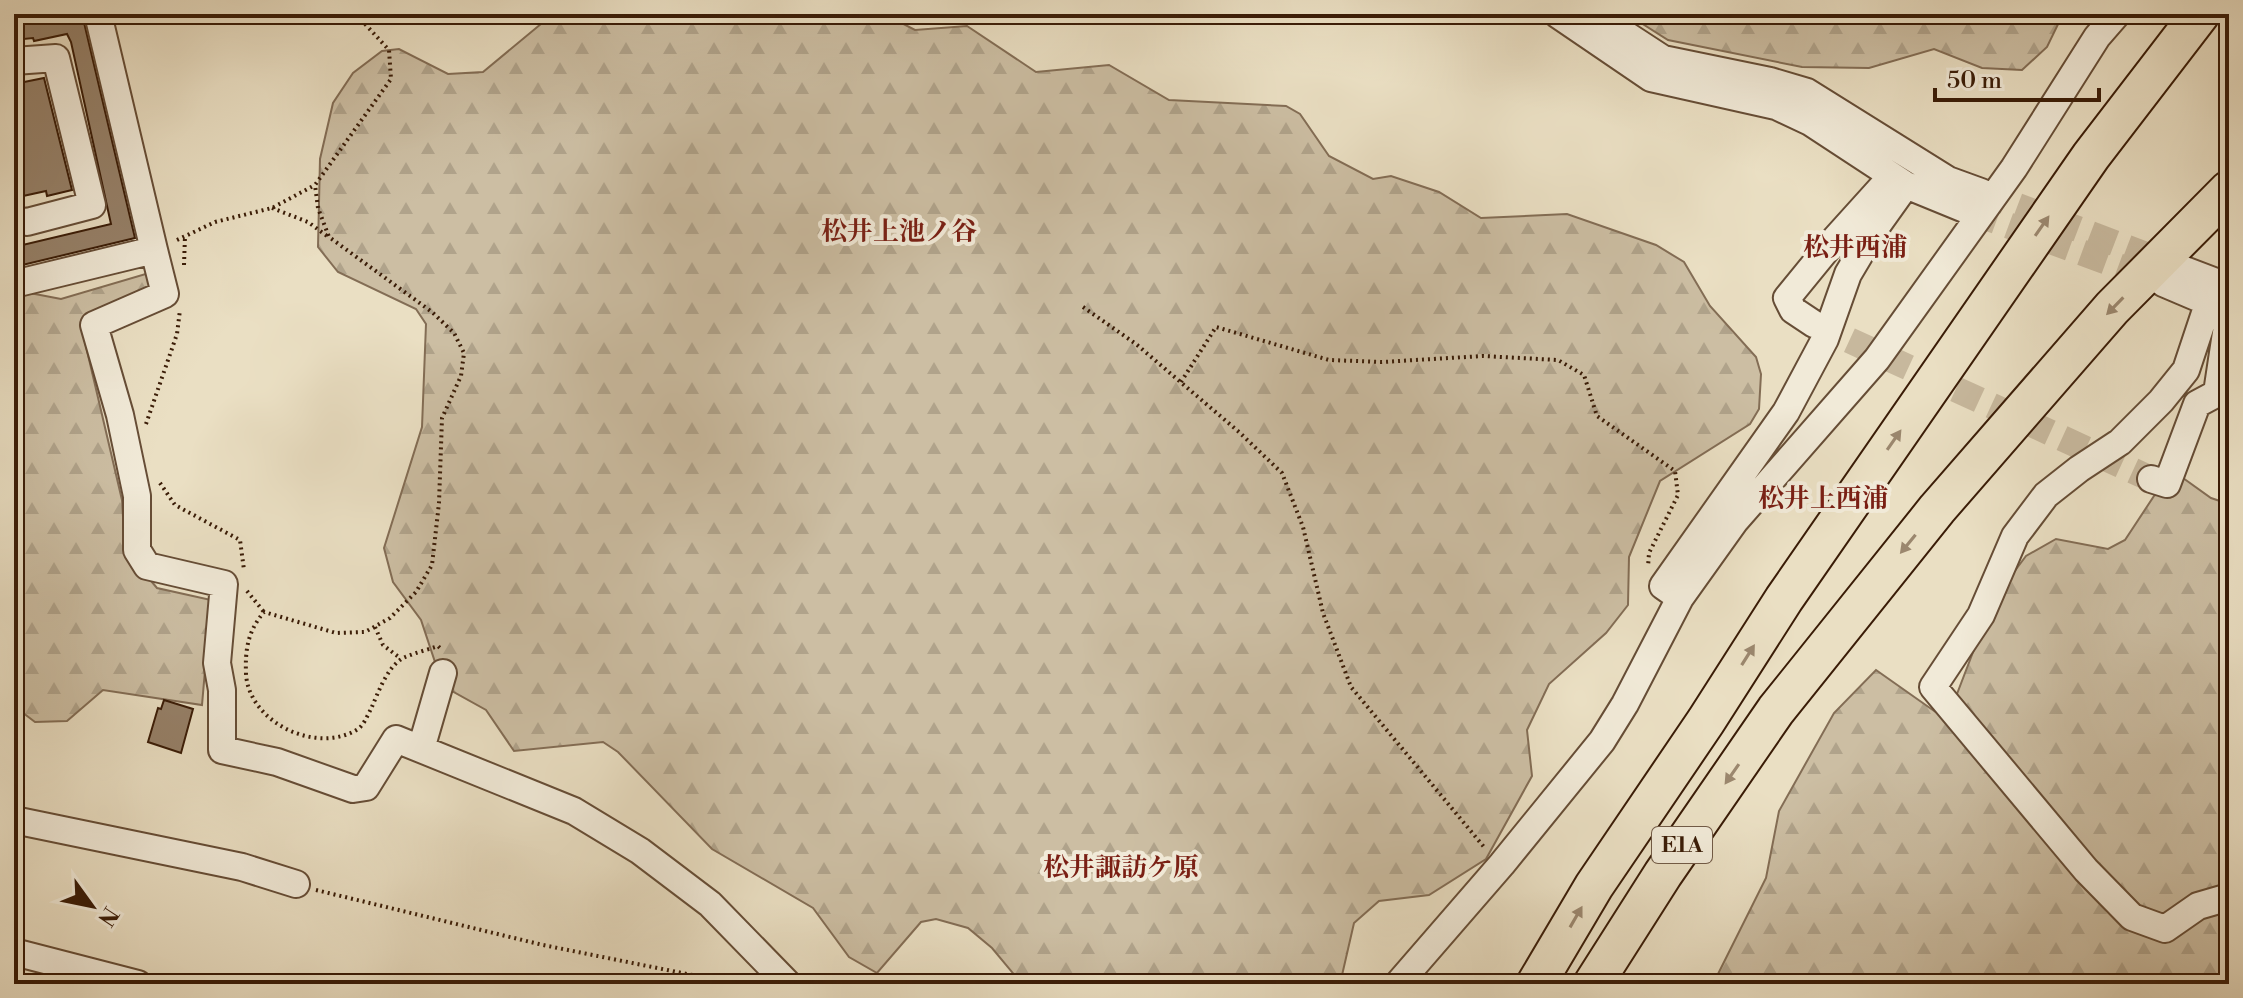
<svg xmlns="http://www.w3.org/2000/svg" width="2243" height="998" font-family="'Libre Bodoni','Noto Serif JP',serif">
  <defs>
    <pattern id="forest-firs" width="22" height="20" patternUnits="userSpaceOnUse" patternTransform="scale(2)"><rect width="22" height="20" fill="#ccbea3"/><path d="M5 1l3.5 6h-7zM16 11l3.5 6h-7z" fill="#b0a38b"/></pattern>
  </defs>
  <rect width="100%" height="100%" fill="#eadfc3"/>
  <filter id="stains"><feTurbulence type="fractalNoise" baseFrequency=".0025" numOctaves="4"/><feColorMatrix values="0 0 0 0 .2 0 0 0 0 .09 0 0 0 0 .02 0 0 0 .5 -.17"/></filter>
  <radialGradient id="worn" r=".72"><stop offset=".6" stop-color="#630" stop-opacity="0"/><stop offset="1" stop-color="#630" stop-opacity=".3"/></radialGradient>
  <path fill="url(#forest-firs)" stroke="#836d55" stroke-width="2" d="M 553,14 L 884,14 L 915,30 L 967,26 L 1036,72 L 1109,65 L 1169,100 L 1286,106 L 1300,114 L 1329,156 L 1373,179 L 1391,176 L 1439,192 L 1481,218 L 1567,214 L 1656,245 L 1684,262 L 1710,306 L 1756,357 L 1761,374 L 1759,409 L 1750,424 L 1660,481 L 1629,557 L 1628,605 L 1606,633 L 1549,684 L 1527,730 L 1532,776 L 1486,859 L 1429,895 L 1379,901 L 1354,923 L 1340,984 L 1022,984 L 992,948 L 968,928 L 936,919 L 921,922 L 877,973 L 849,957 L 813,908 L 712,849 L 618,752 L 603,742 L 514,751 L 486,710 L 443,686 L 421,620 L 393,582 L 384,548 L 422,427 L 426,324 L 416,309 L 338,272 L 318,247 L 320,159 L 333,103 L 353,73 L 382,51 L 399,49 L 448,74 L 483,72 Z
    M 1627,14 L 2063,14 L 2047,47 L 2022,70 L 1982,68 L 1934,49 L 1869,68 L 1802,67 L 1668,40 Z
    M 149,273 L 152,292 L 81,325 L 122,500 L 125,550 L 157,588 L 211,600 L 202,705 L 103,690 L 67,721 L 35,722 L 14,706 L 14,290 L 61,299 Z
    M 2183,478 L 2211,498 L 2229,504 L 2229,984 L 1713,984 L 1766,878 L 1779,811 L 1834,713 L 1876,670 L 1947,720 L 1993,600 L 2026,556 L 2056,539 L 2108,549 L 2125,540 L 2154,496 Z"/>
  <path fill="#968169" stroke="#3a1c07" stroke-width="2" d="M 14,14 L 82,14 L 135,238 L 14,267 L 14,247 L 111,224 L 71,42 L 67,34 L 34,41 L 33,38 L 14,40 Z
    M 44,78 L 72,190 L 47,196 L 46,191 L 14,198 L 14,84 Z
    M 164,700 L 193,709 L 181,753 L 148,742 L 158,708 L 161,709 Z"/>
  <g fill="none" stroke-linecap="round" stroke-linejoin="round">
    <path stroke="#c7b89d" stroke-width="26" stroke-dasharray="26 13" stroke-linecap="butt" d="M 1981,192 L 2172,265
      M 1972,212 L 2156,280
      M 1814,324 L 2151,479"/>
    <g stroke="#664d36" stroke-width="30">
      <path id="minor" d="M 1557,14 L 1651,78 L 1776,106 L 1810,122 L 1906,185 L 1972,212
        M 1594,14 L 1663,59 L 1770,81 L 1807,92 L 1948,180 L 1981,192
        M 14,61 L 56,58 L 92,205 L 27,222 L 14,220
        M 154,250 L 165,294 L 94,325 L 120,415 L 137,496 L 137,550 L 147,566 L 224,584 L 217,663 L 222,690 L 222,750 L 277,762 L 353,789 L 366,787 L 396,739 L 574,811 L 640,851 L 710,904 L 788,984
        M 2174,266 L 2229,287
        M 2163,283 L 2203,300 L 2227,305
        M 14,284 L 154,250 L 98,14
        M 2209,301 L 2186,370 L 2161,401 L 2120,442 L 2079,469 L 2046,495 L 2015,536 L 1981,615 L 1933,687 L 2086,870 L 2132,917 L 2165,929 L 2198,906 L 2229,897
        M 1814,324 L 1793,310 L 1787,298 L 1836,238 L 1892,176
        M 2217,393 L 2229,313
        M 2151,479 L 2167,484 L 2197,404 L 2225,389 L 2229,390
        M 1680,598 L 1663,586 L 1786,412 L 1825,339 L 1848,274 L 1876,227 L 1906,185
        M 421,749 L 443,673
        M 14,820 L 242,867 L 296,884
        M 14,952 L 138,984
        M 1398,984 L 1502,864 L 1602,741 L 1625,704 L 1680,598 L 1735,521 L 1877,359 L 2014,168 L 2097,37 L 2117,14"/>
    </g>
    <g stroke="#3a1c07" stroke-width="42">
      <path id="highway" d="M 1536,984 L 1594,886 L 1706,721 L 1784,599 L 2091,156 L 2200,14
        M 1593,984 L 1663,874 L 1776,710 L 1937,509 L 2112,308 L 2229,190"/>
    </g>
    <path stroke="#3a1c07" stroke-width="4" stroke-dasharray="2 4" stroke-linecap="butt" d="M 350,14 L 365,24 L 389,50 L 391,79 L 315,185 L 318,208 L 329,237 L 432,312 L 454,333 L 464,353 L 461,376 L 442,418 L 439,503 L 432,565 L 416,592 L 390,618 L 365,632 L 336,633 L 264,612 C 248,631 245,649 246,674 C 249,723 317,755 358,729 C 364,725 367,716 371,709 C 378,693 387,667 403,658 C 414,653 427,650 438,646 L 442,650
      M 272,208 L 308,222 L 327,236
      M 177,240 L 215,222 L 272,208 L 315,185
      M 184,265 L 185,236
      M 1083,307 L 1136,344 L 1239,432 L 1282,473 L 1303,527 L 1323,613 L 1351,687 L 1484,847
      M 1181,382 L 1216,327 L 1329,360 L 1382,362 L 1483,356 L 1558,360 L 1584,375 L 1597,416 L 1675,471 L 1678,495 L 1649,553 L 1648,567
      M 146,424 L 177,334 L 180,310
      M 160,483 L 175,505 L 240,540 L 244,570
      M 247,591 L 264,612
      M 375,627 L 383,645 L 400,658
      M 316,890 L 543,945 L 707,978 L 718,984"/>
    <use href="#minor" stroke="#f1ead8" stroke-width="26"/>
    <use href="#highway" stroke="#eadfc3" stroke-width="38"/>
  </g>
  <defs><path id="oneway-solid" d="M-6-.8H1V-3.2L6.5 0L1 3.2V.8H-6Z" transform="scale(2)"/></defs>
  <g fill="#9b876e">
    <use href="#oneway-solid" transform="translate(2042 226) rotate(-55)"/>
    <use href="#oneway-solid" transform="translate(2115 306) rotate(134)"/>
    <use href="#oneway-solid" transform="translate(1894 440) rotate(-55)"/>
    <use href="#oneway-solid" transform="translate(1908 544) rotate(129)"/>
    <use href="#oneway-solid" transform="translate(1748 655) rotate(-58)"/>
    <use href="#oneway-solid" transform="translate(1732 774) rotate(125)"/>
    <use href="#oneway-solid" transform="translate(1576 917) rotate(-60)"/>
  </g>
  <g text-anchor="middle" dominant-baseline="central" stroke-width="8" stroke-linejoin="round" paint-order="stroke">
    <rect fill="#f1ead8" stroke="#715a46" stroke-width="2" x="1652" y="827" width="60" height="36" rx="6"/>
    <g font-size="22" font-weight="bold" fill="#3a1c07">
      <text x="1682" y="845">E1A</text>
    </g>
    <g font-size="26" font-weight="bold" fill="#7a1f14" stroke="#f1ead8">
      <text x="899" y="232">松井上池ノ谷</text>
      <text x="1855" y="248">松井西浦</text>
      <text x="1823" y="499">松井上西浦</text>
      <text x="1121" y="868">松井諏訪ケ原</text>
    </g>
  </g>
  <rect width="2243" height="998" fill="none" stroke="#eadfc3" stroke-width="48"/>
  <rect x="16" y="16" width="2211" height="966" fill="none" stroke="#3a1c07" stroke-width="4"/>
  <rect x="24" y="24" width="2195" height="950" fill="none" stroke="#3a1c07" stroke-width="2"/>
  <g transform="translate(92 906) rotate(123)" stroke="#f1ead8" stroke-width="6" paint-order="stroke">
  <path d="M0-6L14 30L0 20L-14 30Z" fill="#3a1c07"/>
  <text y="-12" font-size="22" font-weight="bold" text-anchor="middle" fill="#3a1c07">N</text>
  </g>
  <path d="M1935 88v12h164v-12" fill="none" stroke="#3a1c07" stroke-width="4"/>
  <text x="1947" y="88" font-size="24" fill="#3a1c07" stroke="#f1ead8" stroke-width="6" paint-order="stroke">50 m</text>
  <rect width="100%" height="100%" filter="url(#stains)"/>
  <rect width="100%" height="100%" fill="url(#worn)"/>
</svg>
